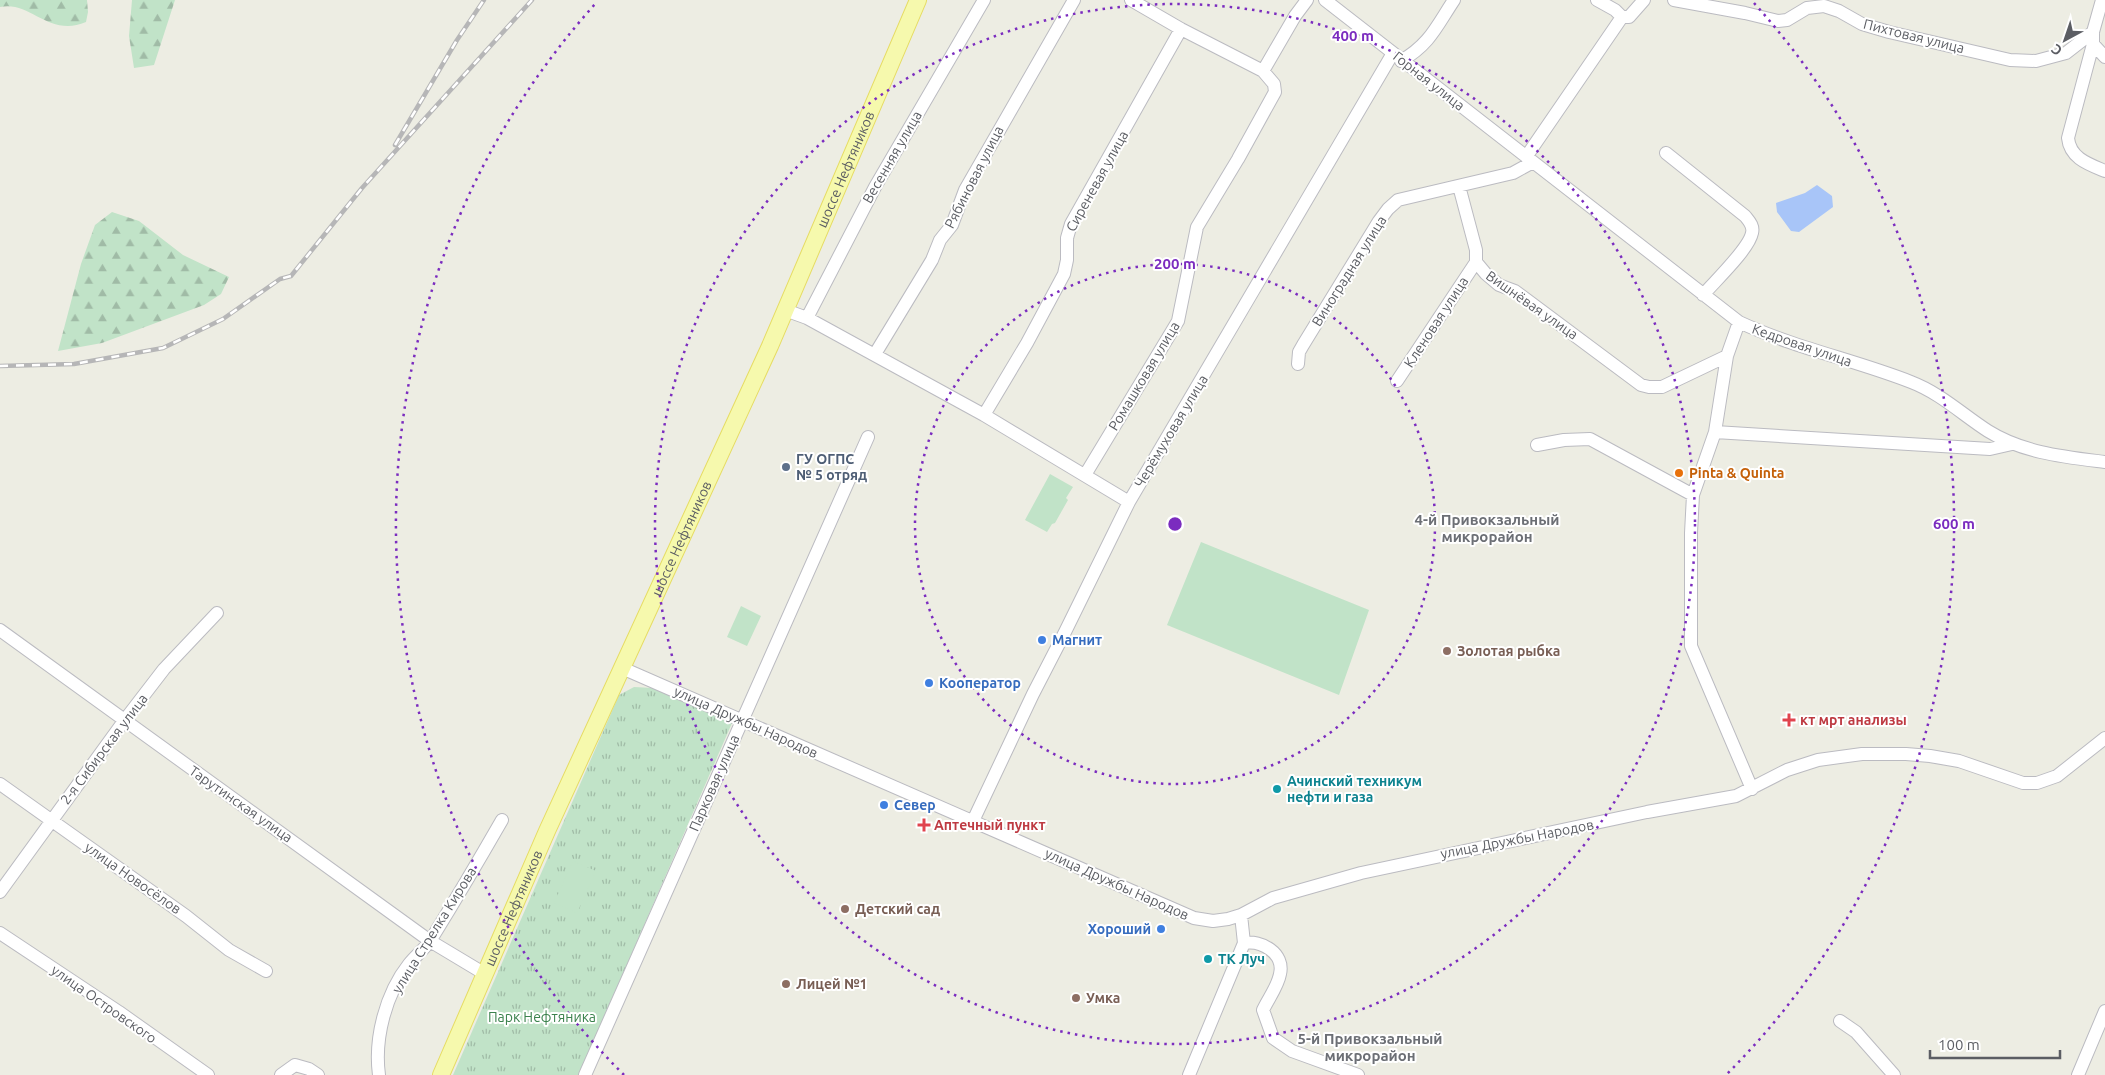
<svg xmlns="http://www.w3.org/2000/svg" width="2105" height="1075" font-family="Ubuntu,sans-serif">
  <defs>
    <pattern id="forest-firs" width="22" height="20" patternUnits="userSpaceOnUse" patternTransform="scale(1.25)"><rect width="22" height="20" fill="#c1e3c8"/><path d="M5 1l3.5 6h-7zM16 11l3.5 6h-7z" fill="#a0bba6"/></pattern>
    <pattern id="park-tufts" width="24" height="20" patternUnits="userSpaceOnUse" patternTransform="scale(1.25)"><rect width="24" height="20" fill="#c1e3c8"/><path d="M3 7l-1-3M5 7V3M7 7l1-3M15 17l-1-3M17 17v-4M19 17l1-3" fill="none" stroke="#a0bba6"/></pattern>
  </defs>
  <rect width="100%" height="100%" fill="#edede3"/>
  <path fill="url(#forest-firs)" d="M 0,0 L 87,0 L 88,12 L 86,22 C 49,38 30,0 0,7 Z
    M 132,0 L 175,0 L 154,65 L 134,68 L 129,36 Z
    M 112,212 L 139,221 L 183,255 L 229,277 L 221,294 L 204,305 L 102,343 L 58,351 L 81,264 L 95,225 Z"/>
  <path fill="url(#park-tufts)" d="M 634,687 L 653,688 L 732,723 L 579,1075 L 453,1075 L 619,695 Z"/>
  <path fill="#c1e3c8" d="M 1050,474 L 1073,487 L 1066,498 L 1068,500 L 1055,523 L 1052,524 L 1047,532 L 1025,520 Z
    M 1201,542 L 1369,610 L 1339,695 L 1167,625 Z
    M 741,606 L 761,616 L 747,646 L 727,637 Z
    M 573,861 L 596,871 L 577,913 L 554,903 Z"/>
  <path fill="#a8c5f8" d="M 1817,185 L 1832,196 L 1833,207 L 1799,232 L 1791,231 L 1777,212 L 1776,203 L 1805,193 Z"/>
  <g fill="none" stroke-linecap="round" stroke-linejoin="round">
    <g stroke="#bbbbc1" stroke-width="14">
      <path id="minor" d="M 1325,0 L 1739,322 C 1795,348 1855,360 1911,382 C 1940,393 1963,415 1988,431 C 2023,453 2065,457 2105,462
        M 1597,0 L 1615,10 L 1622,17
        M 1674,0 L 1745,13 L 1778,21 L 1787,20 L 1807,8 L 1824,6 L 1839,11 L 1862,24 L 1889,32 L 2010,60 L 2036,61 L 2066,53 L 2093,32
        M 2102,0 L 2093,32 L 2093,44 L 2068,138 C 2070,158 2088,164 2105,171
        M 1622,17 L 1629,17 L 1644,0
        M 2093,44 L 2105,57
        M 1401,61 C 1430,44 1436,27 1454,0
        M 1263,71 L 1295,16 L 1307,0
        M 1666,153 L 1745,216 C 1749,221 1754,226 1752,233 C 1749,249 1715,281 1703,295
        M 1526,157 L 1622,17
        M 1459,186 L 1476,250 L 1476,262 L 1486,274 L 1499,285 L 1515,291 L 1641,385 L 1649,387 L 1662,387 L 1727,356
        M 785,310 L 807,318 L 984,415 L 1129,502
        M 807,318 L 875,187 L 984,0
        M 1739,322 L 1727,356 L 1715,432 L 1693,495 L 1691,533 L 1691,646 L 1752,789
        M 875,354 L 932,260 L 940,240 L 952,225 L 965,190 L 1074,0
        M 1298,364 L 1299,352 L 1303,345 L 1379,221 L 1388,209 L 1398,200 L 1513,173 L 1533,162
        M 1397,381 L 1476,262
        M 984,415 L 1027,343 L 1064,274 L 1067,260 L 1067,238 L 1071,224 L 1181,29
        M 1715,432 L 1990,449 L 2012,444
        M 1537,445 L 1564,440 L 1590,439 L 1693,495
        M 1085,475 L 1178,321 L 1197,227 L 1238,159 L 1275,92 L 1274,84 L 1263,71 L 1181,29 L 1131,0
        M 0,630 L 430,941 L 485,974
        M 622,668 L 1194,918 L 1213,921 L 1228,919 L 1241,915 L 1273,898 L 1361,873 L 1647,812 L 1736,796 L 1787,770 L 1818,760 L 1862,754 L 1906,754 L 1930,756 L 1959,761 L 2023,783 L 2037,783 L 2057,776 L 2105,738
        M 0,784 L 186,916 L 229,950 L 266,971
        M 973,821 L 1033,694 L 1065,632 L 1129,502 L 1393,53
        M 0,892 L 124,721 L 164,669 L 217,613
        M 0,933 L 119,1012 L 208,1075
        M 1244,943 C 1261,940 1285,953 1280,974 C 1278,986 1268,999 1263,1010 L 1273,1038 L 1292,1051 L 1358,1075
        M 1840,1021 L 1856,1032 L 1894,1075
        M 281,1075 L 295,1065 L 309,1069 L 318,1075
        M 379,1075 C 374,1038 386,993 409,964 C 416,955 426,948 432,938 C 456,899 479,860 502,820
        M 585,1075 L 868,437
        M 1189,1075 L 1244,943 L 1241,915
        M 2078,1075 L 2105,1011"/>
    </g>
    <g stroke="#e6dc63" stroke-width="18">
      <g id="major">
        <path id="s1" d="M 441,1075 L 547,831 L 770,346 L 918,0"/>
      </g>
    </g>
    <use href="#minor" stroke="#fff" stroke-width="12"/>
    <use href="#major" stroke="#f6f9ad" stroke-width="16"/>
    <g stroke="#b6b6b7" stroke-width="4.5">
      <path id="rail" d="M 395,145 L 457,40 L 484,0
        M 0,366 L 74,364 L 163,348 L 223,319 L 280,279 L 291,276 L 362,188 L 532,0"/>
    </g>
    <use href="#rail" stroke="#fff" stroke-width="2.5" stroke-dasharray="8" stroke-linecap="butt"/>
  </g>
  <g fill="none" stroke="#7b2cbf" stroke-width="2.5" stroke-dasharray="2.5 5">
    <circle cx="1175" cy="524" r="260"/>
    <circle cx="1175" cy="524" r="520"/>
    <path d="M624 1075A779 779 0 0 1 596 3M1754 3A779 779 0 0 1 1726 1075"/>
  </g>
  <circle fill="#5c6f8a" stroke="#fff" stroke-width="2" cx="786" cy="467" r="5"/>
  <circle fill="#e8710a" stroke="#fff" stroke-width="2" cx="1679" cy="473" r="5"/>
  <g fill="#3f7fe0" stroke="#fff" stroke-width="2">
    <circle cx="1042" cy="640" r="5"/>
    <circle cx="929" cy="683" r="5"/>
    <circle cx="884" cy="805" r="5"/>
    <circle cx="1161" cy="929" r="5"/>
  </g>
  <g fill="#8d6e63" stroke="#fff" stroke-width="2">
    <circle cx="1447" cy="651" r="5"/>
    <circle cx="845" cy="909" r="5"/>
    <circle cx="786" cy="984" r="5"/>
    <circle cx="1076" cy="998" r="5"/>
  </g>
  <g fill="#e0444e" stroke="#fff" stroke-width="2">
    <path d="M1786.5 712.5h5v5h5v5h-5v5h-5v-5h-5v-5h5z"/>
    <path d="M921.5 817.5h5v5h5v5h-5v5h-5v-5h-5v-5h5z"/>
  </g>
  <g fill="#0f9aa8" stroke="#fff" stroke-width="2">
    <circle cx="1277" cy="789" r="5"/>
    <circle cx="1208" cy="959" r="5"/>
  </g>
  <g text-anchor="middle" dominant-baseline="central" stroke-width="4" stroke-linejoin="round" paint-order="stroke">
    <g font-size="14" fill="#5b5d63" stroke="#fff">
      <text transform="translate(1914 36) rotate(14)">Пихтовая улица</text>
      <text transform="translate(1429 81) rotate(38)">Горная улица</text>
      <text transform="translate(892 157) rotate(-60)">Весенняя улица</text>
      <text stroke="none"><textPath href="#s1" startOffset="992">шоссе Нефтяников</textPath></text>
      <text transform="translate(974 177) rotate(-63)">Рябиновая улица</text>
      <text transform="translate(1097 181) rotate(-61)">Сиреневая улица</text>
      <text transform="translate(1349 271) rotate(-58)">Виноградная улица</text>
      <text transform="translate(1532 305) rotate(35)">Вишнёвая улица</text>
      <text transform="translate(1436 322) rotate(-57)">Кленовая улица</text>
      <text transform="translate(1802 345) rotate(19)">Кедровая улица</text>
      <text transform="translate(1144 376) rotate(-59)">Ромашковая улица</text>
      <text transform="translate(1171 431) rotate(-59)">Черёмуховая улица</text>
      <text stroke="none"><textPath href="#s1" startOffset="588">шоссе Нефтяников</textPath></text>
      <text transform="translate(746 722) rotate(24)">улица Дружбы Народов</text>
      <text transform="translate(104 749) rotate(-53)">2-я Сибирская улица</text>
      <text transform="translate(714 783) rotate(-66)">Парковая улица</text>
      <text transform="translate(241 804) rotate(35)">Тарутинская улица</text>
      <text transform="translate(1517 839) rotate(-11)">улица Дружбы Народов</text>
      <text transform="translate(133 878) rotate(35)">улица Новосёлов</text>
      <text transform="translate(1117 884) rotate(24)">улица Дружбы Народов</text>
      <text stroke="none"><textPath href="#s1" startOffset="182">шоссе Нефтяников</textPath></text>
      <text transform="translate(434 930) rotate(-58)">улица Стрелка Кирова</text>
      <text transform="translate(104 1004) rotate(35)">улица Островского</text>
    </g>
    <g font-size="14" font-weight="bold" fill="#4e5e75" stroke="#fff" text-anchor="start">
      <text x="796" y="459">ГУ ОГПС<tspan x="796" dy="16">№ 5 отряд</tspan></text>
    </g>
    <g font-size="14" font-weight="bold" fill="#c56008" stroke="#fff" text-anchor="start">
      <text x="1689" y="473">Pinta &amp; Quinta</text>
    </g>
    <g font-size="14" font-weight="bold" fill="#366cbe" stroke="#fff" text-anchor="start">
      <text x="1052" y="640">Магнит</text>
      <text x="939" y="683">Кооператор</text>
      <text x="894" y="805">Север</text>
      <text x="1151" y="929" text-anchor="end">Хороший</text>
    </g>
    <g font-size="14" font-weight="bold" fill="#785e54" stroke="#fff" text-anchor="start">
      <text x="1457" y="651">Золотая рыбка</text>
      <text x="855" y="909">Детский сад</text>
      <text x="796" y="984">Лицей №1</text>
      <text x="1086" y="998">Умка</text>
    </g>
    <g font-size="14" font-weight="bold" fill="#be3a42" stroke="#fff" text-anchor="start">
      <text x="1800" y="720">кт мрт анализы</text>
      <text x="934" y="825">Аптечный пункт</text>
    </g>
    <g font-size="14" font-weight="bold" fill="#0d838f" stroke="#fff" text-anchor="start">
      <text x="1287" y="781">Ачинский техникум<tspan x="1287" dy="16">нефти и газа</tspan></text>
      <text x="1218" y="959">ТК Луч</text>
    </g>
    <g font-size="14" fill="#3b824d" stroke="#fff">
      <text x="542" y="1017">Парк Нефтяника</text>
    </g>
    <g font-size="15" font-weight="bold" fill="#6c6f75" stroke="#fff">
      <text x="1487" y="519">4-й Привокзальный<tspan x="1487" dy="17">микрорайон</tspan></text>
      <text x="1370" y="1038">5-й Привокзальный<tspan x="1370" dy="17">микрорайон</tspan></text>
    </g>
  </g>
  <circle cx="1175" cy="524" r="8" fill="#7b2cbf" stroke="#fff" stroke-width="2.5"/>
  <g font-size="15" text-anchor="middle" font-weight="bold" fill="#7b2cbf" stroke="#fff" stroke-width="4" stroke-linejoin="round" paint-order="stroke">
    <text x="1353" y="41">400 m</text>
    <text x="1175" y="269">200 m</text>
    <text x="1954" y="529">600 m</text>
  </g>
  <g transform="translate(2065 40) rotate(220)" stroke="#ffffff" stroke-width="4" paint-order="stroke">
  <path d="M0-4L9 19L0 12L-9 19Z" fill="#5b5d63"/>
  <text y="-8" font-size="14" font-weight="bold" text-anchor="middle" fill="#5b5d63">С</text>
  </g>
  <path d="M1930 1050v8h130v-8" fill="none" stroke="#5b5d63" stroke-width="2.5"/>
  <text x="1938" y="1050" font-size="15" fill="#5b5d63" stroke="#ffffff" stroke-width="4" paint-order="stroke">100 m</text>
</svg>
